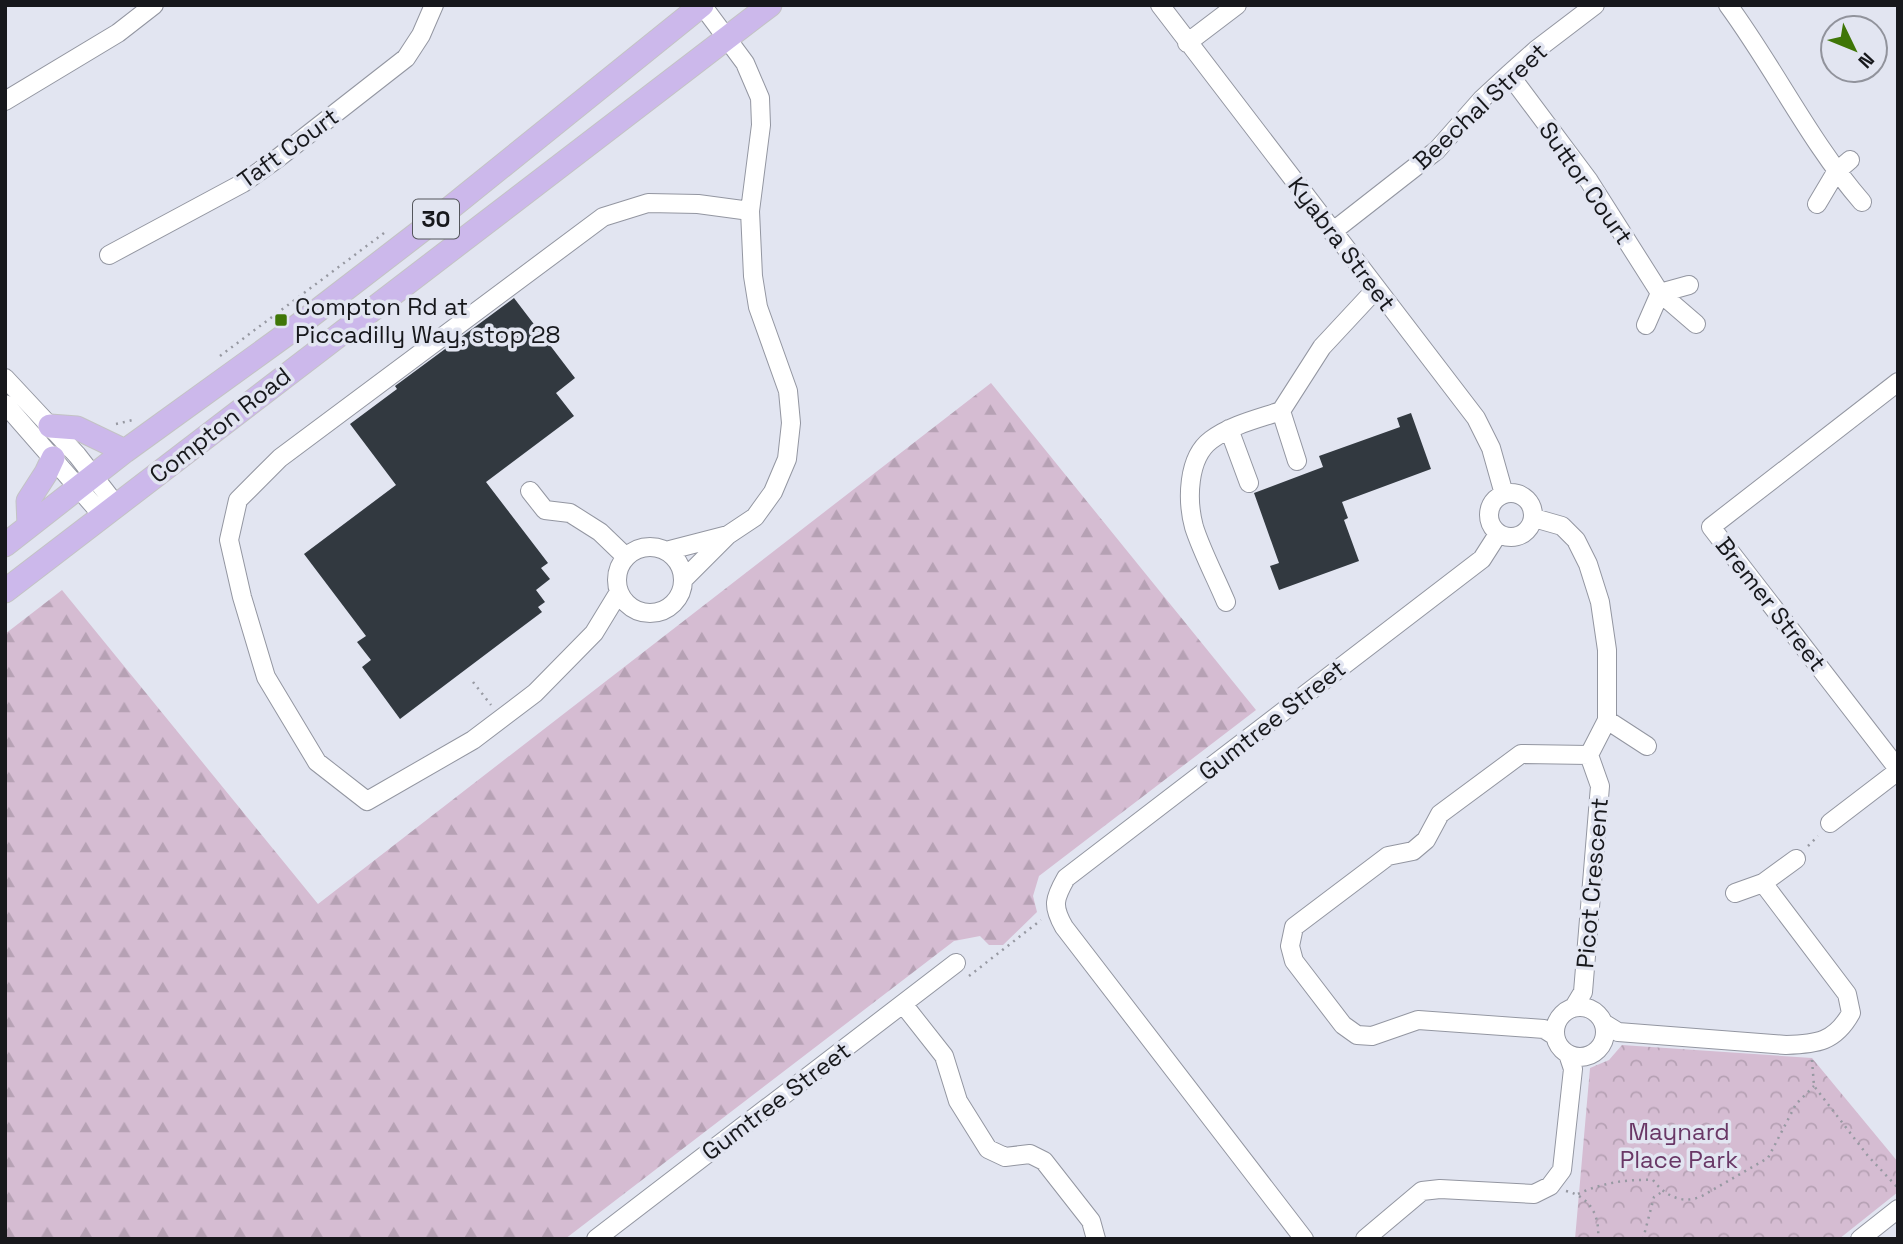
<svg xmlns="http://www.w3.org/2000/svg" width="1903" height="1244" font-family="'Space Grotesk',sans-serif">
  <defs>
    <pattern id="forest-firs" width="22" height="20" patternUnits="userSpaceOnUse" patternTransform="scale(1.75)"><rect width="22" height="20" fill="#d5bcd2"/><path d="M5 1l3.5 6h-7zM16 11l3.5 6h-7z" fill="#b6a1b4"/></pattern>
    <pattern id="park-crowns" width="20" height="18" patternUnits="userSpaceOnUse" patternTransform="scale(1.75)"><rect width="20" height="18" fill="#d5bcd2"/><path d="M2 6a3 3 0 1 1 6 0M12 15a3 3 0 1 1 6 0" fill="none" stroke="#b6a1b4"/></pattern>
  </defs>
  <rect width="100%" height="100%" fill="#e2e5f1"/>
  <path fill="url(#forest-firs)" d="M 991,383 L 1256,710 L 1039,876 L 1033,896 L 1037,912 L 1003,945 L 989,945 L 980,936 L 954,941 L 565,1239 L 5,1239 L 5,634 L 62,590 L 318,904 Z"/>
  <path fill="url(#park-crowns)" d="M 1622,1045 L 1812,1058 L 1898,1162 L 1898,1192 L 1839,1239 L 1575,1239 L 1590,1068 L 1609,1060 Z"/>
  <path fill="#323940" d="M 514,298 L 575,378 L 556,393 L 574,416 L 486,482 L 548,563 L 541,568 L 550,579 L 536,590 L 545,602 L 538,607 L 542,612 L 400,719 L 362,667 L 371,660 L 357,642 L 366,636 L 304,554 L 396,485 L 350,424 L 397,389 L 395,386 Z
    M 1411,413 L 1431,469 L 1342,502 L 1348,518 L 1344,520 L 1359,561 L 1279,590 L 1270,566 L 1279,563 L 1254,493 L 1323,467 L 1319,456 L 1400,427 L 1397,418 Z"/>
  <g fill="none" stroke-linecap="round" stroke-linejoin="round">
    <g stroke="#9396a1" stroke-width="20">
      <path id="minor" d="M 1160,5 L 1476,418 L 1491,448 L 1504,494
        M 1728,5 C 1775,69 1810,142 1862,202
        M 1187,43 L 1237,5
        M 1509,74 L 1589,181 L 1660,293 L 1696,324
        M 5,101 L 118,33 L 154,5
        M 1817,204 L 1836,172 L 1850,160
        M 1332,232 L 1437,150 L 1482,99 L 1509,74 L 1536,50 L 1595,5
        M 109,255 L 243,183 L 278,158 L 406,58 L 421,35 L 434,5
        M 1646,325 L 1660,293 L 1689,285
        M 5,378 L 77,455 L 116,505
        M 1898,382 L 1711,527 L 1898,769
        M 5,404 L 102,515
        M 1229,429 L 1249,483
        M 1297,461 L 1281,411 L 1322,347 L 1376,289
        M 530,491 L 545,510 L 570,513 L 600,532 L 626,557
        M1489 515a22 22 0 1 1 44 0a22 22 0 1 1-44 0Z
        M 1534,518 L 1562,526 L 1576,540 L 1588,564 L 1600,602 L 1607,650 L 1607,720 L 1589,755 L 1600,786 L 1583,992 L 1574,1007
        M617 580a33 33 0 1 1 66 0a33 33 0 1 1-66 0Z
        M 666,551 L 728,535
        M 683,580 L 728,535 L 755,517 L 773,492 L 787,459 L 791,423 L 788,391 L 758,307 L 753,276 L 750,211 L 761,125 L 760,98 L 745,63 L 702,5
        M 619,592 L 594,633 L 535,693 L 473,740 L 367,801 L 317,762 L 266,677 L 242,597 L 229,540 L 238,500 L 280,458 L 603,217 L 648,203 L 698,204 L 750,211
        M 1226,602 C 1216,578 1202,552 1194,527 C 1187,501 1187,458 1211,440 C 1231,425 1257,419 1281,411
        M 1607,720 L 1647,746
        M 1830,823 L 1898,771
        M 1735,893 L 1763,883 L 1796,859
        M 903,1004 L 944,1056 L 958,1101 L 988,1149 L 1005,1157 L 1030,1154 L 1044,1161 L 1091,1221 L 1096,1239
        M1555 1032a25 25 0 1 1 50 0a25 25 0 1 1-50 0Z
        M 1605,1024 L 1618,1032 L 1786,1045 C 1817,1044 1835,1042 1851,1013 L 1847,994 L 1763,883
        M 1555,1036 L 1544,1029 L 1418,1020 L 1372,1036 L 1357,1035 L 1343,1025 L 1294,961 L 1290,946 L 1294,927 L 1388,856 L 1413,851 L 1426,840 L 1440,814 L 1521,754 L 1589,755
        M 596,1239 L 956,963
        M 1304,1239 L 1064,927 C 1052,906 1054,899 1066,878 L 1482,559 L 1498,534
        M 1365,1239 L 1422,1191 L 1440,1189 L 1534,1194 L 1550,1186 L 1562,1170 L 1573,1069 L 1568,1054
        M 1860,1239 L 1898,1209"/>
    </g>
    <g stroke="#c3c3c4" stroke-width="25">
      <path id="major" d="M 50,426 L 77,428 L 125,451
        M 29,526 L 28,501 L 46,473 L 53,458
        M 5,545 L 125,451 L 291,331 L 434,221 L 702,5
        M 5,591 L 770,5"/>
    </g>
    <path stroke="#9799a2" stroke-width="2.5" stroke-dasharray="2 5" stroke-linecap="butt" d="M 220,356 L 388,230
      M 116,424 L 133,420
      M 473,682 L 491,705
      M 1808,846 L 1818,836
      M 969,976 L 1041,920
      M 1812,1060 L 1814,1086 L 1868,1156 L 1898,1188
      M 1566,1191 C 1590,1197 1600,1215 1598,1239
      M 1578,1194 C 1601,1183 1627,1179 1653,1180 C 1665,1196 1683,1205 1702,1196 L 1768,1158 L 1796,1104 L 1814,1086
      M 1643,1239 L 1654,1197 L 1662,1192"/>
    <use href="#minor" stroke="#fff" stroke-width="18"/>
    <use href="#major" stroke="#ccb8eb" stroke-width="23"/>
  </g>
  <rect fill="#3f7607" stroke="#e2e5f1" stroke-width="2.5" x="274" y="313" width="14" height="14" rx="3.5"/>
  <g text-anchor="middle" dominant-baseline="central" stroke-width="7" stroke-linejoin="round" paint-order="stroke">
    <rect fill="#e2e5f1" stroke="#54565c" stroke-width="2" x="413" y="199.5" width="46" height="39" rx="5"/>
    <g font-size="23" font-weight="bold" fill="#17181c">
      <text x="436" y="219">30</text>
    </g>
    <g font-size="24" fill="#17181c" stroke="#e2e5f1">
      <text transform="translate(1480 106) rotate(-43)">Beechal Street</text>
      <text transform="translate(288 148) rotate(-36)">Taft Court</text>
      <text transform="translate(1586 183) rotate(55)">Suttor Court</text>
      <text transform="translate(1342 244) rotate(53)">Kyabra Street</text>
      <text transform="translate(220 425) rotate(-38)">Compton Road</text>
      <text transform="translate(1771 604) rotate(52)">Bremer Street</text>
      <text transform="translate(1272 720) rotate(-38)">Gumtree Street</text>
      <text transform="translate(1592 883) rotate(-85)">Picot Crescent</text>
      <text transform="translate(776 1101) rotate(-37)">Gumtree Street</text>
    </g>
    <g font-size="24" fill="#17181c" stroke="#e2e5f1" text-anchor="start">
      <text x="295" y="306">Compton Rd at<tspan x="295" dy="28">Piccadilly Way, stop 28</tspan></text>
    </g>
    <g font-size="24" fill="#693766" stroke="#e2e5f1">
      <text x="1679" y="1131">Maynard<tspan x="1679" dy="28">Place Park</tspan></text>
    </g>
  </g>
  <rect width="1903" height="1244" fill="none" stroke="#17181c" stroke-width="14"/>
  <g transform="translate(1854 49) rotate(133)"><circle r="33" fill="#e2e5f1" stroke="#91939c" stroke-width="2"/>
  <path d="M0-5L12 26L0 18L-12 26Z" fill="#3f7607"/>
  <text y="-10" font-size="19" font-weight="bold" text-anchor="middle" fill="#17181c">N</text>
  </g>
</svg>
